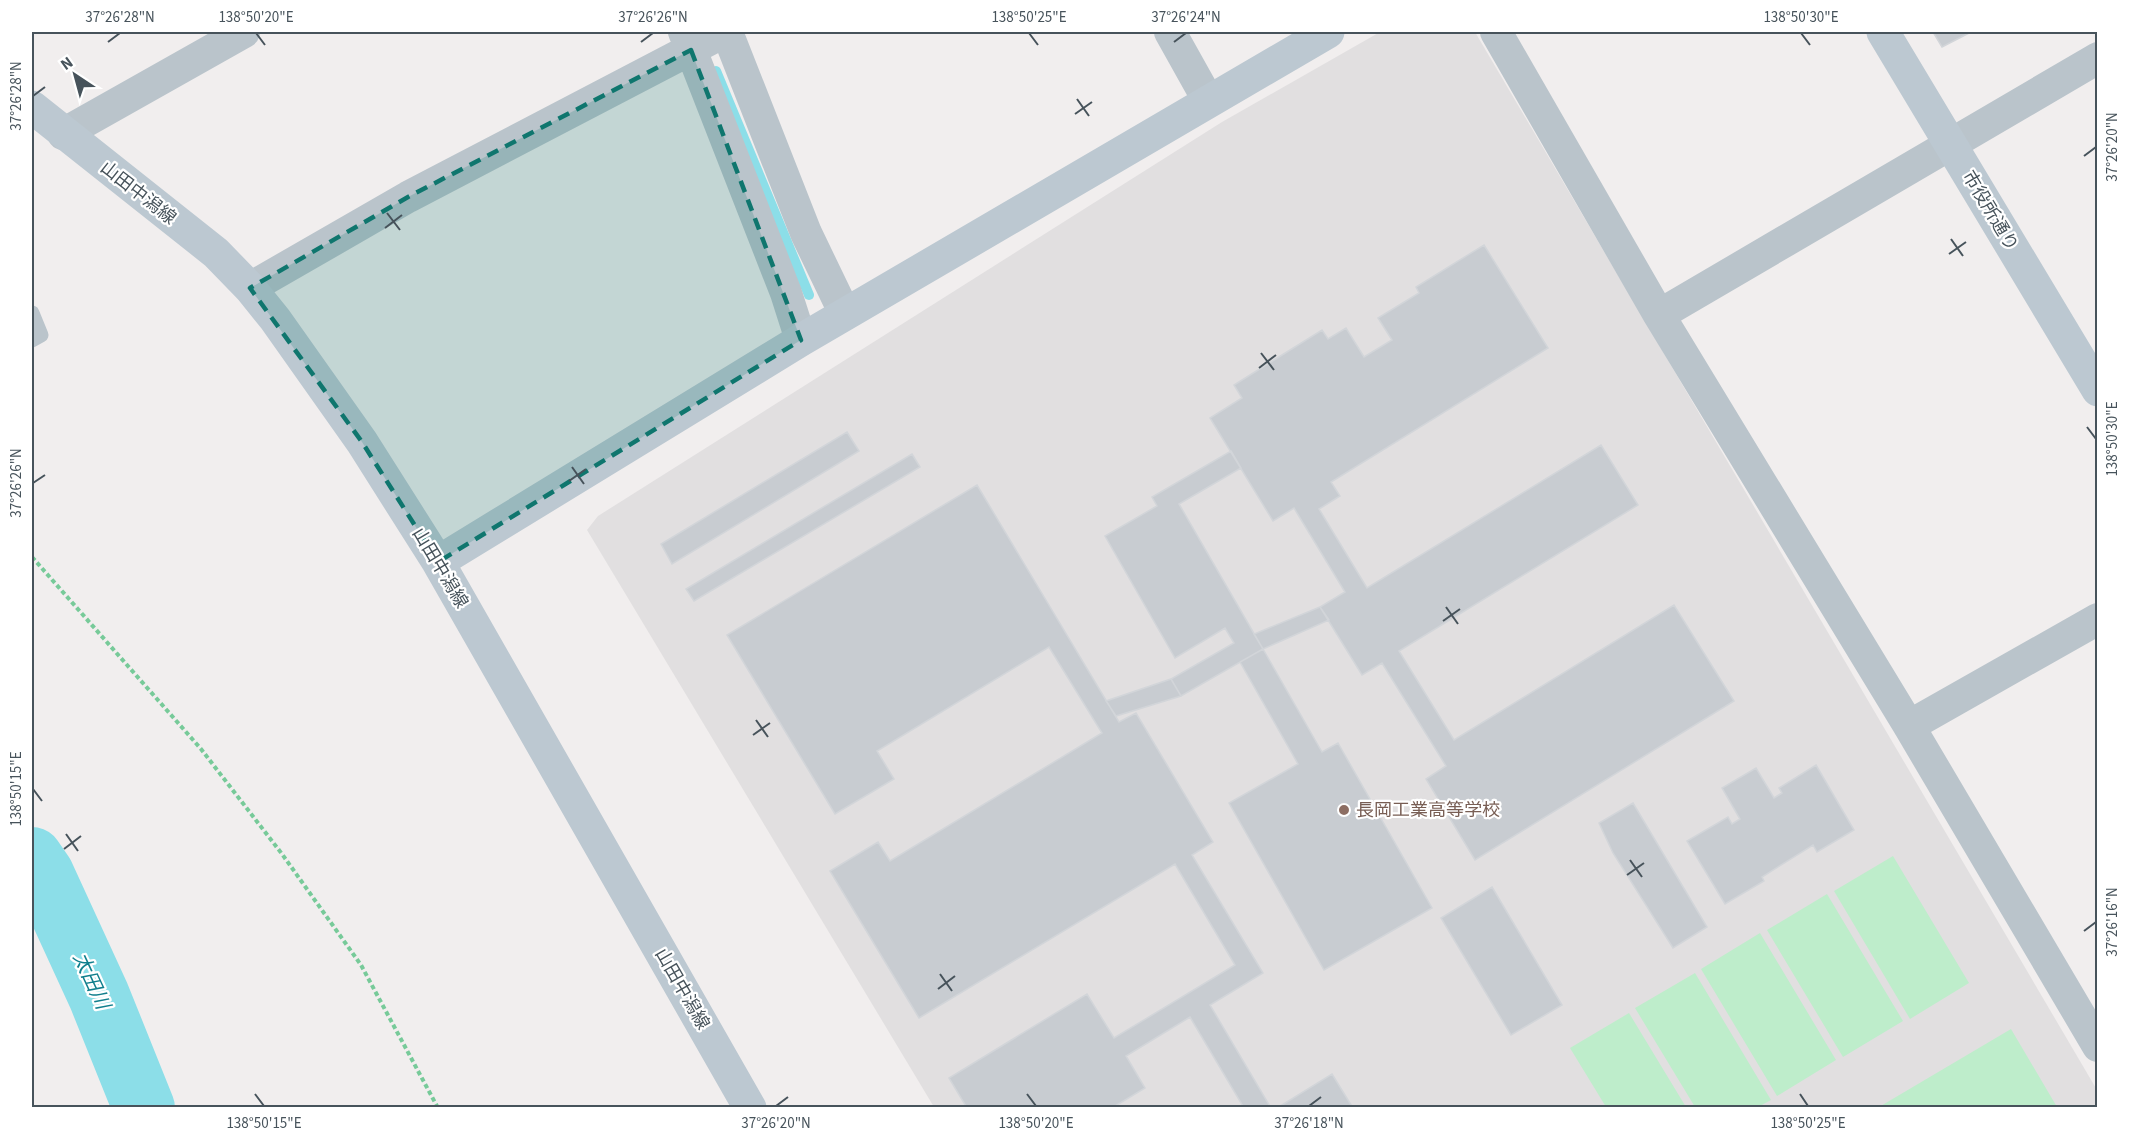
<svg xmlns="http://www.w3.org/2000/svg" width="2129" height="1139" font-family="'Source Sans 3','Noto Sans JP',sans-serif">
  <rect width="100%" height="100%" fill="#f1eeee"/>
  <path fill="#e1dfe0" d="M 1380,32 L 1475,32 L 2097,1090 L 2097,1107 L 934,1107 L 587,530 L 598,516 L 1222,122 Z"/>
  <path fill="#beedcb" d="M 1893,856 L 1969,983 L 1910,1019 L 1834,891 Z
    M 1827,894 L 1903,1021 L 1843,1057 L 1767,930 Z
    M 1760,933 L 1836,1060 L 1777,1096 L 1701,969 Z
    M 1695,973 L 1771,1100 L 1758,1107 L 1695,1107 L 1635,1008 Z
    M 1629,1013 L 1686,1107 L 1606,1107 L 1570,1048 Z
    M 2011,1029 L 2057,1107 L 1879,1107 Z"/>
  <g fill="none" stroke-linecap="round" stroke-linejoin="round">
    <path stroke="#8cdee8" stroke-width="10" d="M 716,71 L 809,295"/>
    <path stroke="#8cdee8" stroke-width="62" d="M 32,858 L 43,874 L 99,996 L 144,1108"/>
  </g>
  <path fill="#c8ccd1" stroke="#d2d5d9" stroke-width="1.5" d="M 1933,32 L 1971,32 L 1942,47 Z
    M 1484,245 L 1548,348 L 1331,482 L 1340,496 L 1319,509 L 1367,588 L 1601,445 L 1638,505 L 1399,651 L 1454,740 L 1674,605 L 1734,701 L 1475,860 L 1426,779 L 1446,766 L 1382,663 L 1362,675 L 1320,607 L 1345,592 L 1294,508 L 1273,521 L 1210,418 L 1242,398 L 1234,385 L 1322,330 L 1328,339 L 1346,328 L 1364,357 L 1392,340 L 1378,318 L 1419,293 L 1416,287 Z
    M 847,432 L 859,451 L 672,564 L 661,544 Z
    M 1231,451 L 1241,468 L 1179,504 L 1263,649 L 1181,696 L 1171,679 L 1234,643 L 1225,628 L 1175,658 L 1105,536 L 1157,506 L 1152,497 Z
    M 912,454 L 920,467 L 694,601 L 686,589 Z
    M 977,485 L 1119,722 L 1136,713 L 1213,842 L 1192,855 L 1263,973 L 1210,1005 L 1271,1108 L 1244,1108 L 1190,1017 L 1126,1056 L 1145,1088 L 1112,1108 L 967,1108 L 949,1078 L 1087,994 L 1114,1038 L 1235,965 L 1175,864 L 919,1018 L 830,871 L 878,842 L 890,861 L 1102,733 L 1049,647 L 877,751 L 894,779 L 835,814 L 727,635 Z
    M 1320,607 L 1329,620 L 1263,649 L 1254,634 Z
    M 1263,649 L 1322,752 L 1338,743 L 1432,908 L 1324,970 L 1229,803 L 1298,764 L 1240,662 Z
    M 1171,679 L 1181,696 L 1116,716 L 1106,701 Z
    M 1816,765 L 1854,830 L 1817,852 L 1813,845 L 1762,877 L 1764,881 L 1725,904 L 1687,841 L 1728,817 L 1732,824 L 1740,819 L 1722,788 L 1756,768 L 1774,798 L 1782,793 L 1779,788 Z
    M 1633,803 L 1707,927 L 1673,948 L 1613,853 L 1599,823 Z
    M 1492,887 L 1562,1005 L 1511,1035 L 1441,918 Z
    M 1332,1074 L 1353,1108 L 1277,1108 Z"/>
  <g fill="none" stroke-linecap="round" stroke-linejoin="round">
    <path stroke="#77ca99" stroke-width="4" stroke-dasharray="4.5 3" stroke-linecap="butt" d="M 32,557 L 201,749 L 282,854 L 361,965 L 438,1108"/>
    <path stroke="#bac4cb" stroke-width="15" d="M 32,313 L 41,335 L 32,340"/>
    <path stroke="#bac4cb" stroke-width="32" d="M 684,32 L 786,293 L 801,340
      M 727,32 L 806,233 L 845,314
      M 1170,32 L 1208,100
      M 1496,32 L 1659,315 L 1909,726 L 2098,1046
      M 63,134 L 244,32
      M 250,288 L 408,197 L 724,32
      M 1659,315 L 2098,58
      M 1909,726 L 2098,619"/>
    <path stroke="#bcc8d1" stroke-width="33" d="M 1883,32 L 2098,390
      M 32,107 L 216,253 L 250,288 L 275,319 L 362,442 L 438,562 L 750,1108
      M 438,562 L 801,340 L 1328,32"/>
  </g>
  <path fill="#0f766e" fill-opacity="0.2" stroke="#0f766e" stroke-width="4.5" stroke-dasharray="12 8" stroke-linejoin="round" d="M 691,50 L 801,340 L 438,562 L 362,442 L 250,288 L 408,197 Z"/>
  <path fill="none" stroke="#47535b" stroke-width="2" d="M 256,33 L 265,45M 1029,33 L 1038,45M 1801,33 L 1810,45M 108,42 L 120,33M 641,42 L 653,33M 1174,42 L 1186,33M 33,96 L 45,87M 1077,99 L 1089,116M 1075,114 L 1092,102M 2084,156 L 2096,147M 387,213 L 400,230M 385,228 L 402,215M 1951,239 L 1963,256M 1949,254 L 1966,242M 1261,353 L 1274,370M 1259,368 L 1276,355M 2087,427 L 2096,439M 572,467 L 584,484M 569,481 L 586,469M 33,483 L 45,475M 1446,607 L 1458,624M 1443,621 L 1460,609M 756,720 L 768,737M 753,735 L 770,723M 33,789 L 42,801M 66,834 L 78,851M 64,849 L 81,836M 1630,860 L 1642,877M 1627,875 L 1644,863M 2084,931 L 2096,922M 940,974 L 952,991M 938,989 L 955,976M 255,1094 L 264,1106M 1027,1094 L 1036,1106M 1800,1094 L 1808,1106M 776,1106 L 788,1097M 1309,1106 L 1321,1097"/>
  <circle fill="#8d6e63" stroke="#fff" stroke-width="2" cx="1344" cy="810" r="6"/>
  <g text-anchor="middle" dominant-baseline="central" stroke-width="4.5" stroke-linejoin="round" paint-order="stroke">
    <g font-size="18" fill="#47535b" stroke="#fff">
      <text transform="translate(138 193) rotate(38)">山田中潟線</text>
      <text transform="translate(1990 211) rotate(59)">市役所通り</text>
      <text transform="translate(440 568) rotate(59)">山田中潟線</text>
      <text transform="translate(682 989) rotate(60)">山田中潟線</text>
    </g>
    <g font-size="18" fill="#785e54" stroke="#fff" text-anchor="start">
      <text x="1356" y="810">長岡工業高等学校</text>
    </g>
    <g font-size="20" font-style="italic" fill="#117f8d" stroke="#fff">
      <text transform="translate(91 981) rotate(65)">太田川</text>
    </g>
  </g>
  <rect width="2129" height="1139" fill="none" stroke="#ffffff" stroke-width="66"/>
  <g transform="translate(75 75) rotate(324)" stroke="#ffffff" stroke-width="4.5" paint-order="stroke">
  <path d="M0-4.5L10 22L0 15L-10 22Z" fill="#47535b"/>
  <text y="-9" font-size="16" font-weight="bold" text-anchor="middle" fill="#47535b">N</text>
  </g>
  <rect x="33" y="33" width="2063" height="1073" fill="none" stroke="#47535b" stroke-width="2"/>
  <g font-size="15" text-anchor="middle" fill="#47535b">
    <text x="120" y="22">37°26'28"N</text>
    <text x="256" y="22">138°50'20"E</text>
    <text x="653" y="22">37°26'26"N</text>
    <text x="1029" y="22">138°50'25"E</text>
    <text x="1186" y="22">37°26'24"N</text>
    <text x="1801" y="22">138°50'30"E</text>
    <text transform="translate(16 96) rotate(-90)" y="5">37°26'28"N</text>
    <text transform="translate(2112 147) rotate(-90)" y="5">37°26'20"N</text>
    <text transform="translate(2112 439) rotate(-90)" y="5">138°50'30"E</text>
    <text transform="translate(16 483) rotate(-90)" y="5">37°26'26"N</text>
    <text transform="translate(16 789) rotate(-90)" y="5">138°50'15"E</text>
    <text transform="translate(2112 922) rotate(-90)" y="5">37°26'16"N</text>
    <text x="264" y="1128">138°50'15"E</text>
    <text x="776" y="1128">37°26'20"N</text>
    <text x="1036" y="1128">138°50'20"E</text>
    <text x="1309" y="1128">37°26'18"N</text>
    <text x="1808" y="1128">138°50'25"E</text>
  </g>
</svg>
